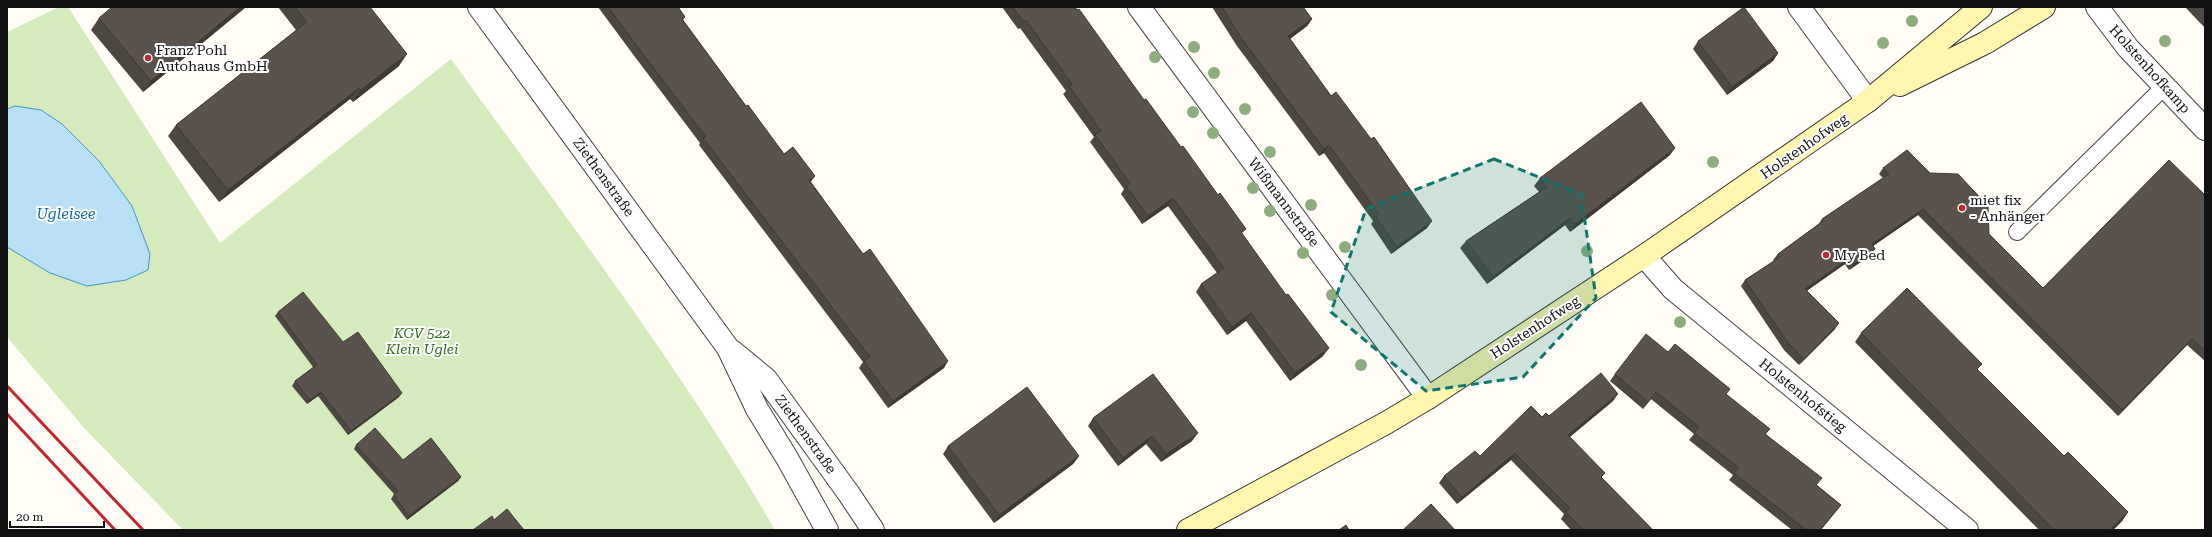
<svg xmlns="http://www.w3.org/2000/svg" width="2212" height="537" font-family="'Roboto Serif',serif">
  <rect width="100%" height="100%" fill="#fffdf5"/>
  <path fill="#d5ebbd" d="M 59,7 L 68,7 L 220,243 L 451,59 C 562,213 680,365 775,530 L 183,530 L 85,429 L 7,337 L 7,247 L 50,273 L 132,206 L 99,161 L 62,124 L 15,106 L 7,109 L 7,32 Z"/>
  <path fill="#b9e0f7" stroke="#3f96cf" d="M 15,106 L 41,110 L 62,124 L 99,161 L 132,206 L 150,254 L 148,270 L 126,280 L 87,286 L 50,273 L 7,247 L 7,109 Z"/>
  <g fill="none" stroke-linecap="round" stroke-linejoin="round">
    <g stroke="#444" stroke-width="18">
      <path id="service" d="M 2017,232 L 2165,86"/>
    </g>
    <g stroke="#444" stroke-width="24">
      <path id="minor" d="M 1139,7 L 1428,398
        M 1799,7 L 1868,101
        M 2097,7 L 2128,48 L 2205,129
        M 1644,256 L 1673,289 L 1967,530"/>
    </g>
    <g stroke="#444" stroke-width="24">
      <path id="tertiary" d="M 479,7 L 728,348 L 757,409 L 787,458 L 827,530
        M 732,351 L 766,379 L 849,494 L 873,530"/>
    </g>
    <g stroke="#333" stroke-width="24">
      <path id="secondary" d="M 1900,85 L 1985,43 L 2044,7
        M 1188,530 L 1386,423 L 1428,398 L 1644,256 L 1868,101 L 1981,7"/>
    </g>
    <use href="#service" stroke="#fff" stroke-width="16"/>
    <use href="#minor" stroke="#fff" stroke-width="22"/>
    <use href="#tertiary" stroke="#fff" stroke-width="22"/>
    <use href="#secondary" stroke="#fff6b0" stroke-width="22"/>
    <path stroke="#c4262e" stroke-width="3" d="M 7,386 L 143,530
      M 7,414 L 115,530"/>
  </g>
  <g fill="#8dad7f">
    <circle cx="1912" cy="21" r="6"/>
    <circle cx="2165" cy="41" r="6"/>
    <circle cx="1883" cy="43" r="6"/>
    <circle cx="1194" cy="47" r="6"/>
    <circle cx="1155" cy="57" r="6"/>
    <circle cx="1214" cy="73" r="6"/>
    <circle cx="1245" cy="109" r="6"/>
    <circle cx="1193" cy="112" r="6"/>
    <circle cx="1213" cy="133" r="6"/>
    <circle cx="1270" cy="152" r="6"/>
    <circle cx="1713" cy="162" r="6"/>
    <circle cx="1253" cy="188" r="6"/>
    <circle cx="1311" cy="205" r="6"/>
    <circle cx="1270" cy="211" r="6"/>
    <circle cx="1345" cy="247" r="6"/>
    <circle cx="1587" cy="251" r="6"/>
    <circle cx="1303" cy="253" r="6"/>
    <circle cx="1332" cy="295" r="6"/>
    <circle cx="1680" cy="322" r="6"/>
    <circle cx="1361" cy="365" r="6"/>
  </g>
  <path fill="#4d4742" d="M 246,7 L 143,92 L 91,30 L 99,18 Z
    M 278,7 L 370,7 L 399,66 L 353,102 L 350,99 L 219,202 L 168,136 L 176,125 L 296,30 Z
    M 598,7 L 678,7 L 685,17 L 683,20 L 746,106 L 784,154 L 811,182 L 944,368 L 888,408 L 859,368 L 863,362 L 699,145 L 700,143 L 635,57 Z
    M 1002,7 L 1075,7 L 1144,100 L 1218,195 L 1246,229 L 1242,233 L 1323,356 L 1290,381 L 1246,321 L 1227,335 L 1196,292 L 1201,284 L 1217,273 L 1168,206 L 1142,224 L 1121,194 L 1124,189 L 1090,142 L 1094,137 L 1063,94 L 1066,91 L 1020,28 L 1018,29 Z
    M 1212,7 L 1303,7 L 1312,19 L 1307,26 L 1290,39 L 1427,228 L 1391,254 L 1371,224 L 1373,221 L 1324,153 L 1319,156 L 1237,46 Z
    M 2185,7 L 2205,7 L 2205,28 Z
    M 1698,41 L 1778,53 L 1773,61 L 1727,95 L 1693,49 Z
    M 1670,155 L 1570,232 L 1565,225 L 1487,284 L 1460,248 L 1466,241 L 1539,192 L 1534,186 L 1540,178 Z
    M 1883,168 L 1989,234 L 2043,288 L 2205,195 L 2205,361 L 2187,345 L 2118,416 L 1918,215 L 1873,246 L 1875,249 L 1871,255 L 1849,270 L 1845,264 L 1807,290 L 1835,329 L 1799,365 L 1784,350 L 1741,286 L 1745,280 L 1774,261 L 1773,260 L 1778,254 L 1818,225 L 1822,219 L 1883,178 L 1879,174 Z
    M 278,312 L 343,342 L 399,397 L 348,435 L 318,396 L 307,404 L 292,386 L 295,381 L 313,367 L 275,316 Z
    M 1861,333 L 1978,370 L 2064,456 L 2128,512 L 2122,521 L 2113,530 L 2039,530 L 1855,342 Z
    M 1668,352 L 1726,394 L 1817,485 L 1841,505 L 1821,530 L 1792,530 L 1729,480 L 1733,475 L 1689,440 L 1694,434 L 1651,399 L 1643,409 L 1610,381 L 1615,374 Z
    M 1613,401 L 1570,437 L 1602,478 L 1653,530 L 1571,530 L 1561,519 L 1564,514 L 1511,460 L 1457,504 L 1439,483 L 1444,476 L 1480,456 L 1542,417 Z
    M 1093,418 L 1192,441 L 1161,462 L 1146,444 L 1118,466 L 1088,426 Z
    M 356,445 L 403,460 L 461,477 L 458,481 L 407,520 L 391,499 L 394,494 L 354,449 Z
    M 948,446 L 1079,456 L 1073,464 L 994,523 L 943,454 Z"/>
  <path fill="#3f3936" d="M 240,7 L 246,7 L 143,92 L 151,81 Z
    M 1312,19 L 1307,26 L 1283,44 L 1288,36 Z
    M 1026,20 L 1020,28 L 1018,29 L 1024,22 Z
    M 1778,53 L 1773,61 L 1727,95 L 1732,87 Z
    M 407,54 L 399,66 L 353,102 L 361,90 Z
    M 359,88 L 350,99 L 219,202 L 228,190 Z
    M 1329,145 L 1324,153 L 1319,156 L 1324,149 Z
    M 1675,148 L 1670,155 L 1570,232 L 1575,224 Z
    M 815,176 L 810,183 L 809,180 Z
    M 1173,198 L 1168,206 L 1142,224 L 1148,216 Z
    M 1923,209 L 1918,215 L 1867,250 L 1872,244 Z
    M 1570,218 L 1565,225 L 1487,284 L 1493,277 Z
    M 1432,221 L 1427,228 L 1391,254 L 1397,247 Z
    M 1875,249 L 1871,255 L 1849,270 L 1854,264 Z
    M 1850,258 L 1845,264 L 1801,295 L 1805,289 Z
    M 1251,313 L 1246,321 L 1227,335 L 1232,327 Z
    M 1839,323 L 1835,329 L 1799,365 L 1804,359 Z
    M 2192,339 L 2187,345 L 2118,416 L 2122,410 Z
    M 1329,348 L 1323,356 L 1290,381 L 1295,373 Z
    M 948,361 L 944,368 L 888,408 L 893,401 Z
    M 321,392 L 318,396 L 307,404 L 310,400 Z
    M 1656,392 L 1651,399 L 1643,409 L 1648,402 Z
    M 402,393 L 399,397 L 348,435 L 351,431 Z
    M 1618,394 L 1613,401 L 1563,442 L 1568,435 Z
    M 1198,433 L 1192,441 L 1161,462 L 1166,454 Z
    M 1152,436 L 1146,444 L 1118,466 L 1123,458 Z
    M 1515,453 L 1511,460 L 1457,504 L 1462,497 Z
    M 1079,456 L 1073,464 L 994,523 L 999,515 Z
    M 461,477 L 458,481 L 407,520 L 409,516 Z
    M 2128,512 L 2122,521 L 2113,530 L 2110,530 Z"/>
  <path fill="#5a524d" stroke="#3f3936" d="M 112,7 L 240,7 L 151,81 L 99,18 Z
    M 295,7 L 370,7 L 407,54 L 361,90 L 359,88 L 228,190 L 176,125 L 307,22 Z
    M 608,7 L 678,7 L 685,17 L 682,19 L 746,106 L 748,105 L 784,154 L 793,147 L 815,176 L 809,180 L 863,254 L 870,249 L 948,361 L 893,401 L 864,361 L 870,357 L 703,138 L 706,137 L 640,50 Z
    M 1013,7 L 1075,7 L 1077,10 L 1079,9 L 1144,100 L 1146,99 L 1181,147 L 1183,146 L 1218,195 L 1220,193 L 1246,229 L 1241,232 L 1286,295 L 1288,294 L 1329,348 L 1295,373 L 1251,313 L 1232,327 L 1201,284 L 1224,268 L 1173,198 L 1148,216 L 1126,186 L 1130,183 L 1095,135 L 1101,131 L 1069,86 L 1072,84 L 1026,20 L 1024,22 Z
    M 1222,7 L 1303,7 L 1312,19 L 1288,36 L 1331,96 L 1336,92 L 1371,139 L 1374,137 L 1432,221 L 1397,247 L 1376,217 L 1379,214 L 1329,145 L 1324,149 L 1242,39 Z
    M 1744,7 L 1778,53 L 1732,87 L 1698,41 Z
    M 1641,102 L 1675,148 L 1575,224 L 1570,218 L 1493,277 L 1466,241 L 1547,187 L 1540,178 Z
    M 1907,150 L 1930,173 L 1958,174 L 1988,206 L 1989,234 L 2043,288 L 2169,160 L 2205,195 L 2205,351 L 2192,339 L 2122,410 L 1923,209 L 1872,244 L 1875,249 L 1854,264 L 1850,258 L 1805,289 L 1839,323 L 1804,359 L 1789,344 L 1745,280 L 1780,257 L 1778,254 L 1823,221 L 1822,219 L 1889,174 L 1883,168 Z
    M 1907,288 L 1982,364 L 1977,369 L 2064,456 L 2068,452 L 2128,512 L 2110,530 L 2054,530 L 1861,333 Z
    M 303,292 L 343,342 L 358,332 L 402,393 L 351,431 L 321,392 L 310,400 L 295,381 L 317,365 L 278,312 Z
    M 1646,334 L 1668,352 L 1675,344 L 1730,389 L 1726,394 L 1770,429 L 1765,434 L 1822,478 L 1816,485 L 1841,505 L 1820,530 L 1806,530 L 1734,473 L 1739,468 L 1694,433 L 1699,427 L 1656,392 L 1648,402 L 1615,374 Z
    M 1601,373 L 1618,394 L 1568,435 L 1605,473 L 1601,477 L 1653,530 L 1583,530 L 1566,512 L 1570,508 L 1515,453 L 1462,497 L 1444,476 L 1475,451 L 1480,456 L 1531,406 L 1542,417 L 1546,413 L 1549,416 Z
    M 1153,374 L 1198,433 L 1166,454 L 1152,436 L 1123,458 L 1093,418 Z
    M 1027,387 L 1079,456 L 999,515 L 948,446 Z
    M 375,428 L 403,460 L 431,438 L 461,477 L 409,516 L 394,495 L 398,491 L 356,445 Z
    M 1431,504 L 1455,530 L 1403,530 Z
    M 507,509 L 524,530 L 473,530 L 492,516 L 494,520 Z
    M 1346,525 L 1349,530 L 1339,530 Z"/>
  <path fill="#0f766e" fill-opacity="0.2" stroke="#0f766e" stroke-width="3" stroke-dasharray="8 5" stroke-linejoin="round" d="M 1494,159 L 1581,194 L 1596,298 L 1523,377 L 1426,391 L 1331,312 L 1366,209 Z"/>
  <g fill="#c4262e" stroke="#fff" stroke-width="1.5">
    <circle cx="148" cy="58" r="4"/>
    <circle cx="1962" cy="208" r="4"/>
    <circle cx="1826" cy="255" r="4"/>
  </g>
  <g text-anchor="middle" dominant-baseline="central" stroke-width="4" stroke-linejoin="round" paint-order="stroke">
    <g font-size="14" fill="#111" stroke="#fff" text-anchor="start">
      <text x="156" y="50">Franz Pohl<tspan x="156" dy="16">Autohaus GmbH</tspan></text>
      <text x="1970" y="200">miet fix<tspan x="1970" dy="16">- Anhänger</tspan></text>
      <text x="1834" y="255">My Bed</text>
    </g>
    <g font-size="14" fill="#111" stroke="#fff">
      <text transform="translate(2150 69) rotate(48)">Holstenhofkamp</text>
      <text transform="translate(1804 146) rotate(-35)">Holstenhofweg</text>
      <text transform="translate(604 177) rotate(54)">Ziethenstraße</text>
      <text transform="translate(1284 202) rotate(53)">Wißmannstraße</text>
      <text transform="translate(1535 327) rotate(-33)">Holstenhofweg</text>
      <text transform="translate(1803 395) rotate(39)">Holstenhofstieg</text>
      <text transform="translate(806 434) rotate(54)">Ziethenstraße</text>
    </g>
    <g font-size="14" font-style="italic" fill="#2f6b1f" stroke="#fff">
      <text x="422" y="333">KGV 522<tspan x="422" dy="16">Klein Uglei</tspan></text>
    </g>
    <g font-size="15" font-style="italic" fill="#1768a6" stroke="#fff">
      <text x="66" y="214">Ugleisee</text>
    </g>
  </g>
  <rect width="2212" height="537" fill="none" stroke="#111111" stroke-width="16"/>
  <path d="M10 521v6h94v-6" fill="none" stroke="#111111" stroke-width="2"/>
  <text x="16" y="521" font-size="12" fill="#111111" stroke="#ffffff" stroke-width="3" paint-order="stroke">20 m</text>
</svg>
